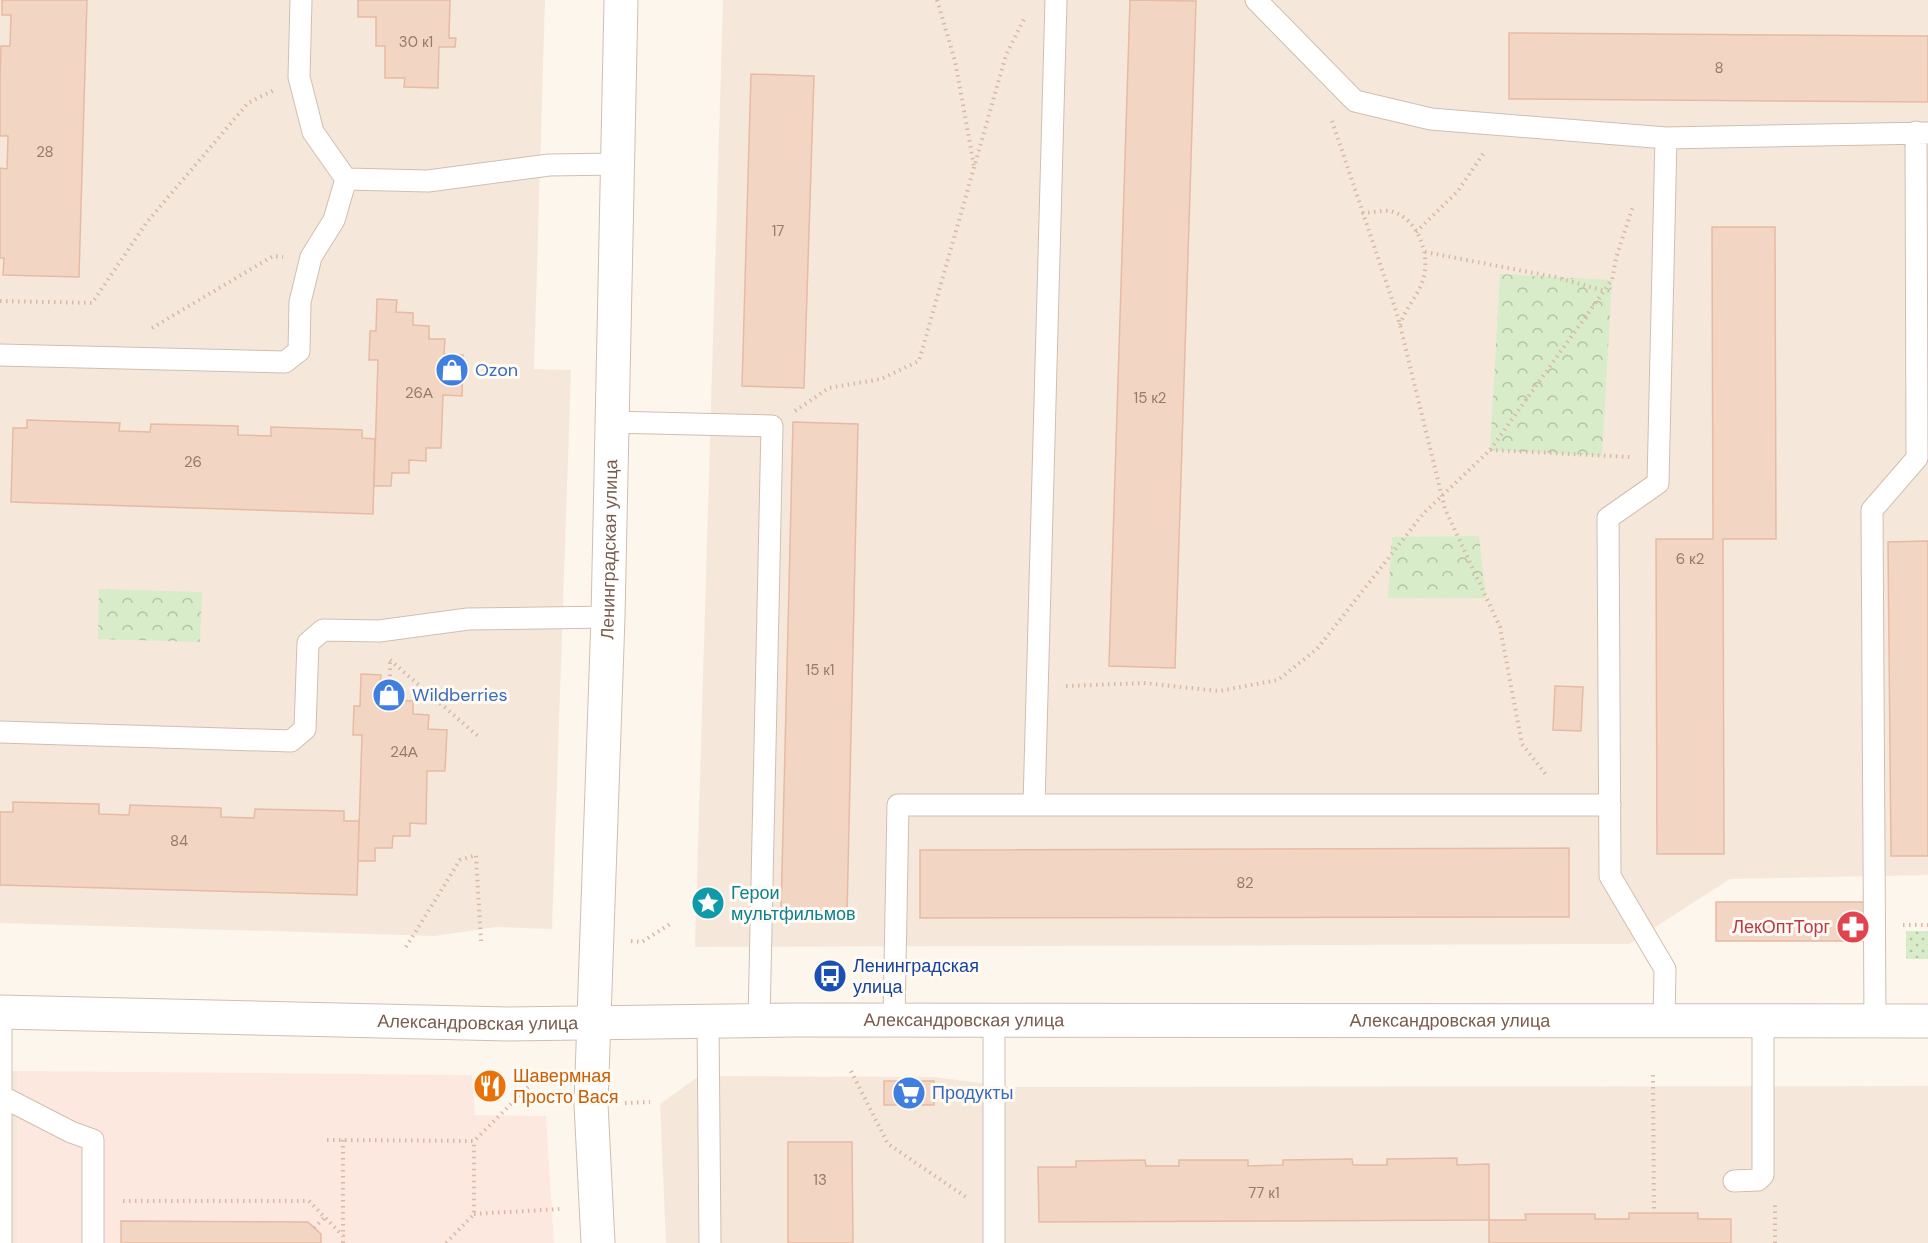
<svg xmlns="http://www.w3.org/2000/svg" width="1928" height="1243" font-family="'DM Sans',sans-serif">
  <defs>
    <pattern id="grass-dots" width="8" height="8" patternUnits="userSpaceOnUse" patternTransform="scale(1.5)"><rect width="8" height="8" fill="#d8ecc9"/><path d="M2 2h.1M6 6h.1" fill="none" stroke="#b4c2a5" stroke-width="1.8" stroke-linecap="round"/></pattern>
    <pattern id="park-crowns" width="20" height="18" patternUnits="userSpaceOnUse" patternTransform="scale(1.5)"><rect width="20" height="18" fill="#d8ecc9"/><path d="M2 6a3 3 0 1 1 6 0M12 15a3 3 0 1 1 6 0" fill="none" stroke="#b4c2a5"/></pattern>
  </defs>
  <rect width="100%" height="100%" fill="#fdf6ec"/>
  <path fill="#f5e8da" d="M 0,0 L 545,0 L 534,369 L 571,370 L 552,929 L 496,927 L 435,936 L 0,923 Z
    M 723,0 L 1928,0 L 1928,875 L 1730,879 L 1629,944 L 695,947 Z
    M 0,1070 L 17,1071 L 17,1243 L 0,1243 Z
    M 699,1076 L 934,1077 L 1011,1087 L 1928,1086 L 1928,1243 L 666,1243 L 660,1104 Z"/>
  <path fill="#fde8e0" d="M 17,1071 L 472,1075 L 475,1115 L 546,1116 L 554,1243 L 17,1243 Z"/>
  <path fill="url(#grass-dots)" d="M 1906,931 L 1928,931 L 1928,959 L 1906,959 Z"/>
  <path fill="url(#park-crowns)" d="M 1500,274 L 1612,280 L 1602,456 L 1490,450 Z
    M 1479,536 L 1486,598 L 1388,598 L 1392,537 Z
    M 99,589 L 202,592 L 200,642 L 98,639 Z"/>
  <path fill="#f3d5c3" stroke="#e6bba3" stroke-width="1.5" d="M 2,0 L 87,0 L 79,277 L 3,275 L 4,258 L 0,258 L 0,168 L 7,169 L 8,136 L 0,136 L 0,78 L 1,46 L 10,46 L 11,15 L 2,15 Z
    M 358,0 L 450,0 L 449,38 L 456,38 L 455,47 L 439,47 L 438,88 L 404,87 L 405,78 L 385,78 L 385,46 L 376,46 L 376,17 L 358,17 Z
    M 1130,0 L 1196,1 L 1175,668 L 1109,666 Z
    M 1509,33 L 1928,36 L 1928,102 L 1509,99 Z
    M 751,74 L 814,76 L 804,388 L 742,386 Z
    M 1712,227 L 1775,227 L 1776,539 L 1723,539 L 1724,854 L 1657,854 L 1656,539 L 1713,539 Z
    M 377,299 L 397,300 L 396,312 L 413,313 L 413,325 L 429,326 L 429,339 L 445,339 L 444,354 L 463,355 L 462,396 L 443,395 L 441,448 L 426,448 L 426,461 L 409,460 L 409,473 L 392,473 L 391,486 L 374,486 L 378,360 L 369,360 L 370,331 L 376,331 Z
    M 27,420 L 120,423 L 119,431 L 150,432 L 151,424 L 238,426 L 238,435 L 271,436 L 271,427 L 362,430 L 362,438 L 375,439 L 373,514 L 11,502 L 13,428 L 27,428 Z
    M 793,422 L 858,424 L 847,915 L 781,913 Z
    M 1928,541 L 1928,856 L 1891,856 L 1888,542 Z
    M 361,674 L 381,675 L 380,687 L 397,688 L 397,700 L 413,701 L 413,714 L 429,715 L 428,729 L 447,730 L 445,771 L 427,771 L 426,824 L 410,823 L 410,836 L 393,836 L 392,848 L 375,848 L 375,861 L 358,861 L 362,735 L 353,735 L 354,706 L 360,706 Z
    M 1555,686 L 1583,687 L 1581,731 L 1553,730 Z
    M 13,802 L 99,804 L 99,814 L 129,815 L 130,805 L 221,808 L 221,817 L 254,818 L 255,809 L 344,811 L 344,821 L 359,821 L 357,895 L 0,885 L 0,812 L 13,812 Z
    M 1569,848 L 1569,917 L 920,918 L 920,850 Z
    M 1716,902 L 1864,902 L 1864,941 L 1716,941 Z
    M 884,1081 L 934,1081 L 934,1105 L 884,1105 Z
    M 788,1142 L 852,1142 L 853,1243 L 788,1243 Z
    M 1457,1158 L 1457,1165 L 1489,1164 L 1489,1220 L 1039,1222 L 1038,1167 L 1076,1167 L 1076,1161 L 1145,1160 L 1146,1166 L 1179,1166 L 1179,1160 L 1248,1160 L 1248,1166 L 1283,1165 L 1283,1160 L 1352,1159 L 1353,1165 L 1387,1165 L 1387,1159 Z
    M 1629,1213 L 1698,1213 L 1698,1219 L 1731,1219 L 1731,1243 L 1489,1243 L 1489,1220 L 1526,1220 L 1525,1214 L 1595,1214 L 1595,1219 L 1629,1219 Z
    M 121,1221 L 308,1222 L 321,1234 L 321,1243 L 121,1243 Z"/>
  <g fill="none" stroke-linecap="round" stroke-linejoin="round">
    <g stroke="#d1beb0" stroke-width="23">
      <path id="service" d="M 301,0 L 299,77 L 313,132 L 346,179 L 428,181 L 549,165 L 616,164
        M 1256,0 L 1355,101 L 1431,119 L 1666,138 L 1928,133
        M 0,355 L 285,362 L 299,351 L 300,302 L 311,257 L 334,220 L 346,179
        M 611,422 L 772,426 L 759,1020
        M 0,732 L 291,741 L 305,729 L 308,643 L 323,630 L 379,631 L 468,619 L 608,617
        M 1034,805 L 1610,805
        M 1,1012 L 1,1243
        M 894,1020 L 898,805 L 1034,805 L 1056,0
        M 708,1021 L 710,1243
        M 1664,1021 L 1665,969 L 1610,876 L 1608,518 L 1658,483 L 1666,138
        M 1875,1021 L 1872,510 L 1917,458 L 1916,132
        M 1,1096 L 71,1132 L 93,1140 L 93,1243
        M 1734,1181 L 1758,1180 L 1763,1175 L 1763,1022
        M 994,1243 L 994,1020"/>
    </g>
    <g stroke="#d1beb0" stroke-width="35">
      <g id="tertiary">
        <path id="s1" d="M 0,1012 L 508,1024 L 793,1020 L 1928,1021"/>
        <path id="s2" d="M 598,1243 L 591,1104 L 608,617 L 621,0"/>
      </g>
    </g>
    <path stroke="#d9b8a5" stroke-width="4" stroke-dasharray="1.5 4.5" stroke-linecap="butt" d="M 937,0 L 955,61 L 974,166
      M 1332,121 L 1398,317 L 1445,509 L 1500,627 L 1522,744 L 1547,776
      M 1362,213 C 1370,213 1382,210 1390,211 C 1418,217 1431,255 1423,280 C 1418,296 1405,308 1400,325
      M 1416,232 L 1458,191 L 1485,151
      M 1425,252 L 1555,277 L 1605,291
      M 0,301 L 92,303 L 147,222 L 248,103 L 274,90
      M 152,328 L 273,256 L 283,257
      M 795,411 L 829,388 L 881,379 L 919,361 L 1006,55 L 1025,17
      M 1490,450 L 1630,457
      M 390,660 L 479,737
      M 1066,686 L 1143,683 L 1219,691 L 1278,680 L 1317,649 L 1423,514 L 1490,450 L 1612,280 L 1616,258 L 1633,206
      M 390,688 L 390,661
      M 1903,925 L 1928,925
      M 631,941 L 642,942 L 670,924
      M 406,947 L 460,860 L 476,855 L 481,941
      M 851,1071 L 888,1144 L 966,1197
      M 1653,1075 L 1654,1213
      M 625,1103 L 650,1102
      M 327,1140 L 474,1141 L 537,1078
      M 343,1140 L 343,1235
      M 123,1201 L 309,1201 L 343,1236 L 343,1243
      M 474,1214 L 560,1209
      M 314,1228 L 325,1217
      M 446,1243 L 474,1214 L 474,1141
      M 1775,1243 L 1775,1202"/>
    <use href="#service" stroke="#fff" stroke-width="21"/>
    <use href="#tertiary" stroke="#fff" stroke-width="33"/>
  </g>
  <defs>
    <g id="shop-disc" transform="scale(1.725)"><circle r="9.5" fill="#3f7fe0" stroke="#fffaf3"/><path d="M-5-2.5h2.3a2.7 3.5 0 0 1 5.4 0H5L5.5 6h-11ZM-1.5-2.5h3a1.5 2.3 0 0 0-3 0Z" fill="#fff"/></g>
    <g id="sight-disc" transform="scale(1.725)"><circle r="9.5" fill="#0f9aa8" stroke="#fffaf3"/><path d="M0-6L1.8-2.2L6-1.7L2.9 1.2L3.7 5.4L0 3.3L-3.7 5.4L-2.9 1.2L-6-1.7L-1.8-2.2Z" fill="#fff"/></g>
    <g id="pharmacy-disc" transform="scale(1.725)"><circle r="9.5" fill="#e0444e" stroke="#fffaf3"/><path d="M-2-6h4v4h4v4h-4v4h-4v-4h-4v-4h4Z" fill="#fff"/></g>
    <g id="bus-disc" transform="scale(1.725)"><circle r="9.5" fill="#1a4fb4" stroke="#fffaf3"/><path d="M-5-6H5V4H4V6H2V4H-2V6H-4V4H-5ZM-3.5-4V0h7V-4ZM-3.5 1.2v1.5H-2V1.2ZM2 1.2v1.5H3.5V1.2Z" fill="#fff"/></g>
    <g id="restaurant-disc" transform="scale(1.725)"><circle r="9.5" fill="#e8710a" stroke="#fffaf3"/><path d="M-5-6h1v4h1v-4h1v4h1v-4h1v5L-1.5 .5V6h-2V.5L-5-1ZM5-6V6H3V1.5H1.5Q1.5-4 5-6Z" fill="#fff"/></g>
    <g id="supermarket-disc" transform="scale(1.725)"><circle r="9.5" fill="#3f7fe0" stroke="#fffaf3"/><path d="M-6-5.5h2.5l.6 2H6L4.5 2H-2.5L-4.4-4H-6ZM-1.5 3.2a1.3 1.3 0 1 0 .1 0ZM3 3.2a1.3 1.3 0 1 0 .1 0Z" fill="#fff"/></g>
  </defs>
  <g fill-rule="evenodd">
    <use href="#shop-disc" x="452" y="370"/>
    <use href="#shop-disc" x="389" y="695"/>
    <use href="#sight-disc" x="708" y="903"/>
    <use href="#pharmacy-disc" x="1853" y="927"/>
    <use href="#bus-disc" x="830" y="976"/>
    <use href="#restaurant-disc" x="490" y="1086"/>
    <use href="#supermarket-disc" x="909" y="1093"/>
  </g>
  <g text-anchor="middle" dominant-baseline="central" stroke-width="6" stroke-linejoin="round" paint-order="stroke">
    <g font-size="15" fill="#987a6a">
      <text x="416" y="42">30 к1</text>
      <text x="1719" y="68">8</text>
      <text x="45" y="152">28</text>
      <text x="778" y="231">17</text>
      <text x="419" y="393">26А</text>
      <text x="1150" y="398">15 к2</text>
      <text x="193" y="462">26</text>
      <text x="1690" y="559">6 к2</text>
      <text x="820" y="670">15 к1</text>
      <text x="404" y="752">24А</text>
      <text x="179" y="841">84</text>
      <text x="1245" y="883">82</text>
      <text x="820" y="1180">13</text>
      <text x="1264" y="1193">77 к1</text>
    </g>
    <g font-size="18" fill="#366cbe" stroke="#fffaf3" text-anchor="start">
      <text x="475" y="370">Ozon</text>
      <text x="412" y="695">Wildberries</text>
      <text x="932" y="1093">Продукты</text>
    </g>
    <g font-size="18" fill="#7a5c4d" stroke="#fffaf3">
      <text stroke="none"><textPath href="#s2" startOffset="694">Ленинградская улица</textPath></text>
      <text stroke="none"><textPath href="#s1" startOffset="964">Александровская улица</textPath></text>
      <text stroke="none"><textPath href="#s1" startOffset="1450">Александровская улица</textPath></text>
      <text stroke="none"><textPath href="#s1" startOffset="478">Александровская улица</textPath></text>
    </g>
    <g font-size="18" fill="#0d838f" stroke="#fffaf3" text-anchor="start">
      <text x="731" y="893">Герои<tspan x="731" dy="21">мультфильмов</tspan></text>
    </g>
    <g font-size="18" fill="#be3a42" stroke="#fffaf3" text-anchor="end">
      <text x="1830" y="927">ЛекОптТорг</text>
    </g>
    <g font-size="18" fill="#164399" stroke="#fffaf3" text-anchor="start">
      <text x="853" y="966">Ленинградская<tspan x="853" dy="21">улица</tspan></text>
    </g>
    <g font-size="18" fill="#c56008" stroke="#fffaf3" text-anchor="start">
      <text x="513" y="1076">Шавермная<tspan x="513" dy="21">Просто Вася</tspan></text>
    </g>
  </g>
</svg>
